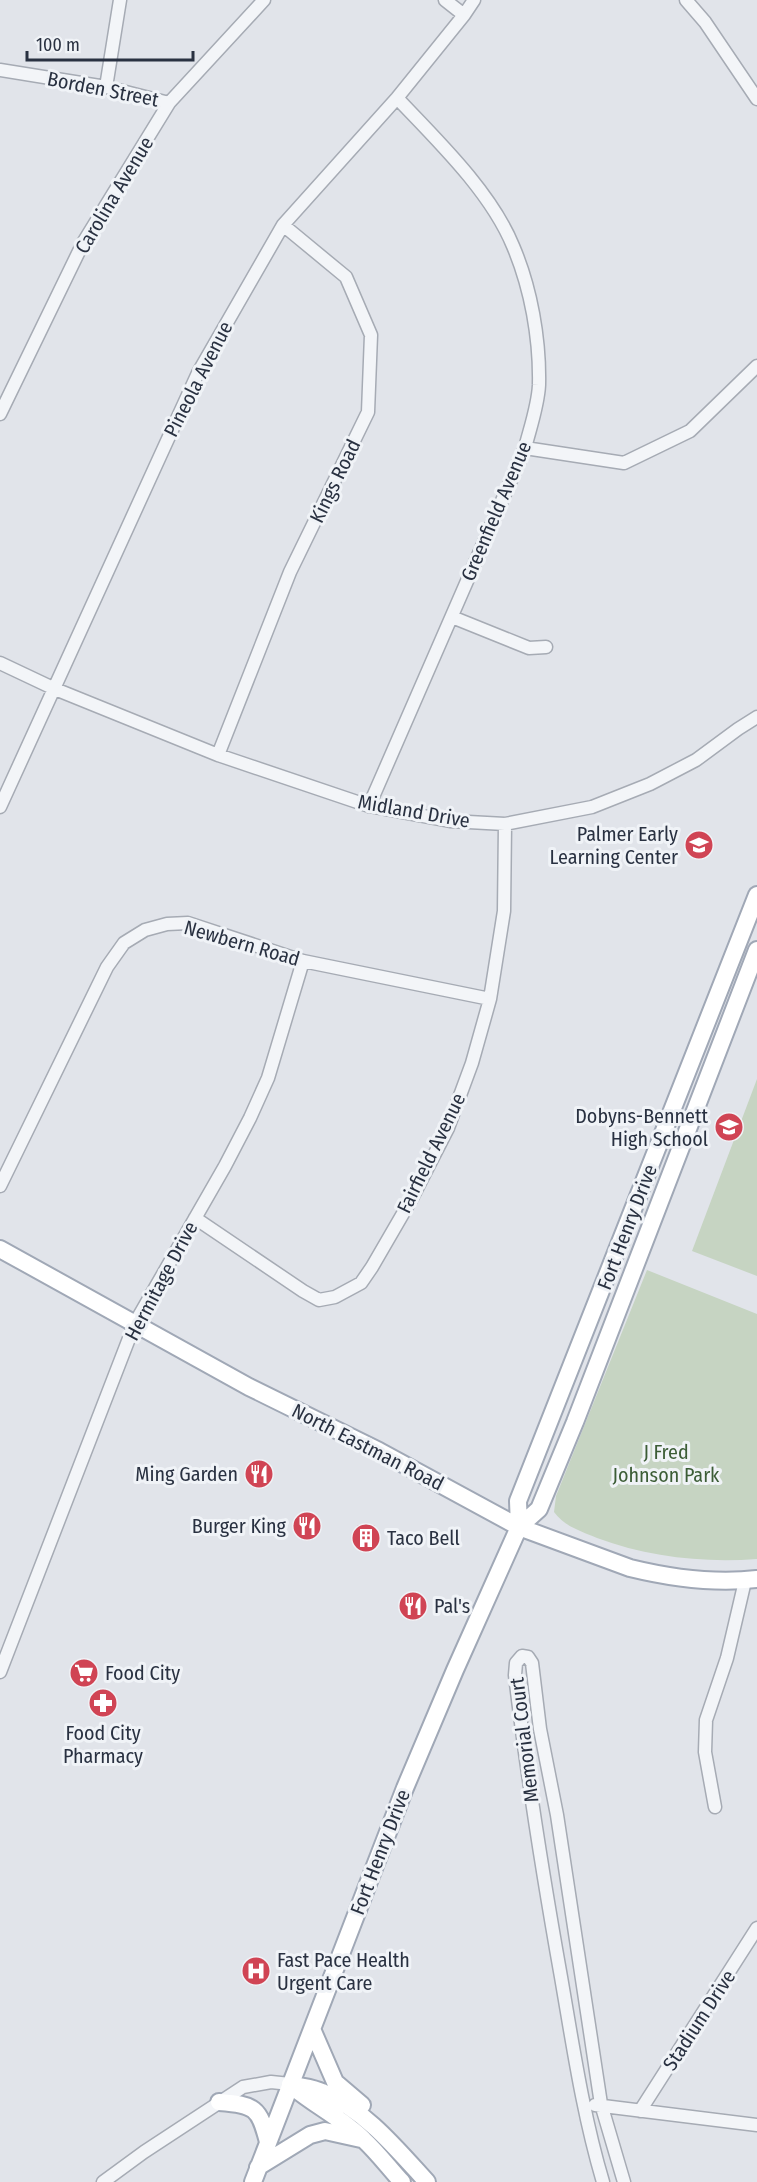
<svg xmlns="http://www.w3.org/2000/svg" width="757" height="2182" font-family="'Fira Sans Condensed',sans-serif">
  <rect width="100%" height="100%" fill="#e1e4ea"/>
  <path fill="#c6d4c2" d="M 757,1079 L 757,1276 L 692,1251 Z
    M 647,1270 L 757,1314 L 757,1559 C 703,1563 648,1557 597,1538 C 581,1531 565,1527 554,1512 L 556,1496 Z"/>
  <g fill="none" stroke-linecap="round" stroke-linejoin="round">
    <g stroke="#a6abb4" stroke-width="15">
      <path id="minor" d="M 445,0 L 464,15
        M 686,0 L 705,22 L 757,99
        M 0,70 L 106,87 L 169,103
        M 106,87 L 120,0
        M 0,414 L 83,243 L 169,103 L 264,0
        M 525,448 L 624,463 L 690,431 L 757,366
        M 452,617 L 529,648 L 546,647
        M 0,663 L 55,689 L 218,755 L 369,806 L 450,821 L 505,824 L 592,807 L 650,784 L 696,760 L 738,729 L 757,717
        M 218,755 L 290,572 L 368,412 L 371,335 L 346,277 L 283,225
        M 369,806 L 525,448 C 530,428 538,406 539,385 C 540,339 531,288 513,246 C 491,192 437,140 397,98
        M 0,807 L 198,373 L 283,225 L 397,98 L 464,15 L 474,0
        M 0,1186 L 107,967 L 124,943 L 145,930 L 167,924 L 188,923 L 303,961 L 490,999
        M 195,1218 L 303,1291 L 319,1300 L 335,1297 L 361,1283 L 372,1267 L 412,1198 L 448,1128 L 472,1063 L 490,999 L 504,911 L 505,824
        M 0,1672 L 135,1323 L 225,1166 L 250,1118 L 268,1078 L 303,961
        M 715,1807 L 705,1752 L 706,1720 L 727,1658 L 745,1581
        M 595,2105 L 757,2125
        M 640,2111 L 757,1928
        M 103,2182 L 144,2152 L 243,2087 L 271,2082 L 290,2084
        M 603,2182 C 583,2115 573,2046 561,1977 C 543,1876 527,1776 515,1675 L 516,1663 L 522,1656 L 528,1657 L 532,1663 L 540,1729 L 557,1815 L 601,2104 L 624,2182"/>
    </g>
    <g stroke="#a0a8b6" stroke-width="20">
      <path id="major" d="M 0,1249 L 249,1387 L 379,1451 L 519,1527 L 630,1568 C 671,1578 715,1584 757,1579
        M 519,1527 L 518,1501 L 757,895
        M 312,2029 L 335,2082 L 362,2105
        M 290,2084 C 300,2087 312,2087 322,2092 C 365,2110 396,2148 427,2182
        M 293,2087 C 316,2106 343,2119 364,2140 C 378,2153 389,2168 402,2182
        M 219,2102 C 255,2105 259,2107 268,2142
        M 258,2167 L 310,2135 L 325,2131 L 361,2139
        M 253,2182 L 405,1788 L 455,1670 L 519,1527 L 539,1509 L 575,1422 L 757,950"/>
    </g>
    <use href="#minor" stroke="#f3f5f8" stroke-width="12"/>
    <use href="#major" stroke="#fff" stroke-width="16"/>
  </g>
  <defs>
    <g id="school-disc" transform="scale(1.5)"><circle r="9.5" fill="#d04454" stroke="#f0f3f7"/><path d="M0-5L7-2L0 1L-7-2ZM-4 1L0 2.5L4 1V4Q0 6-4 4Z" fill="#fff"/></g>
    <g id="restaurant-disc" transform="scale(1.5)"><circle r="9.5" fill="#d04454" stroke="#f0f3f7"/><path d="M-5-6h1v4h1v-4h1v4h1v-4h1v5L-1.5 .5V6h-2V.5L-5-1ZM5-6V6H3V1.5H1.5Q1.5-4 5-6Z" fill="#fff"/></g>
    <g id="building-disc" transform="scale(1.5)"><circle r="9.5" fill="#d04454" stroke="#f0f3f7"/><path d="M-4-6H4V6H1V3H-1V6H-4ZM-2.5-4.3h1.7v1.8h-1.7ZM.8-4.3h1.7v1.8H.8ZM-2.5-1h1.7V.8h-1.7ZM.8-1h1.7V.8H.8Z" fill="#fff"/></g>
    <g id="supermarket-disc" transform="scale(1.5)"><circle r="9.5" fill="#d04454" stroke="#f0f3f7"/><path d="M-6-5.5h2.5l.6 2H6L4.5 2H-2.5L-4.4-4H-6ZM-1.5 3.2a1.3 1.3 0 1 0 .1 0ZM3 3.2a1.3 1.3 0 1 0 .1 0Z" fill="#fff"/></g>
    <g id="pharmacy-disc" transform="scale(1.5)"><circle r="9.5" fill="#d04454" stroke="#f0f3f7"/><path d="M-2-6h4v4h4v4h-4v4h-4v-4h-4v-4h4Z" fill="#fff"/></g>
    <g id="hospital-disc" transform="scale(1.5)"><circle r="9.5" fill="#d04454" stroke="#f0f3f7"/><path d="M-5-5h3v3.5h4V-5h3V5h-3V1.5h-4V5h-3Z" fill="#fff"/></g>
  </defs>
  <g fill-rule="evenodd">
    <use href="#school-disc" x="699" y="845"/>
    <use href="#school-disc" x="729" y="1127"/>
    <use href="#restaurant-disc" x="259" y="1474"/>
    <use href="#restaurant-disc" x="307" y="1526"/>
    <use href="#building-disc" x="366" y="1538"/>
    <use href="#restaurant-disc" x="413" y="1606"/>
    <use href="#supermarket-disc" x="84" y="1673"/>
    <use href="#pharmacy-disc" x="103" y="1703"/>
    <use href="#hospital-disc" x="256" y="1971"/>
  </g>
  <g text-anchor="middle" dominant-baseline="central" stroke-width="6" stroke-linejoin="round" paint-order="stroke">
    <g font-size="20" fill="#293141" stroke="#f0f3f7">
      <text transform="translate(103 89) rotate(11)">Borden Street</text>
      <text transform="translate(114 195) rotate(-59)">Carolina Avenue</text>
      <text transform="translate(198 379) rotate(-63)">Pineola Avenue</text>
      <text transform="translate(335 481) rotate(-64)">Kings Road</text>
      <text transform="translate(496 511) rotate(-67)">Greenfield Avenue</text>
      <text transform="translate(414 811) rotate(10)">Midland Drive</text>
      <text transform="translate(242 943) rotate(16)">Newbern Road</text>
      <text transform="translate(431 1153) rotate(-64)">Fairfield Avenue</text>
      <text transform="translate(627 1227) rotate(-69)">Fort Henry Drive</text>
      <text transform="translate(161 1281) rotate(-62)">Hermitage Drive</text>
      <text transform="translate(368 1447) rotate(27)">North Eastman Road</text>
      <text transform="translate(524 1740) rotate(-97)">Memorial Court</text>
      <text transform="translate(380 1852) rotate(-69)">Fort Henry Drive</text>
      <text transform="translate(699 2020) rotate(-57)">Stadium Drive</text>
    </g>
    <g font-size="20" fill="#293141" stroke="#f0f3f7" text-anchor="end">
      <text x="678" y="834">Palmer Early<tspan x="678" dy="23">Learning Center</tspan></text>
      <text x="708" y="1116">Dobyns-Bennett<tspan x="708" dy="23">High School</tspan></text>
      <text x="238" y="1474">Ming Garden</text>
      <text x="286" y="1526">Burger King</text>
      <text x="387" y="1538" text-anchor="start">Taco Bell</text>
      <text x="434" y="1606" text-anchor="start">Pal's</text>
      <text x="105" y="1673" text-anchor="start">Food City</text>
      <text x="103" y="1733" text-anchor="middle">Food City<tspan x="103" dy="23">Pharmacy</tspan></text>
      <text x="277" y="1960" text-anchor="start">Fast Pace Health<tspan x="277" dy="23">Urgent Care</tspan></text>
    </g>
    <g font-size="20" fill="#3c5d36" stroke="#f0f3f7">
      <text x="666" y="1452">J Fred<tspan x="666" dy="23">Johnson Park</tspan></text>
    </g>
  </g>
  <path d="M27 51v9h166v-9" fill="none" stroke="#293141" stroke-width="3"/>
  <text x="36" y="51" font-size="18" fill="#293141" stroke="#f0f3f7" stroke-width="4.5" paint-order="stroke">100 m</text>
</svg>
